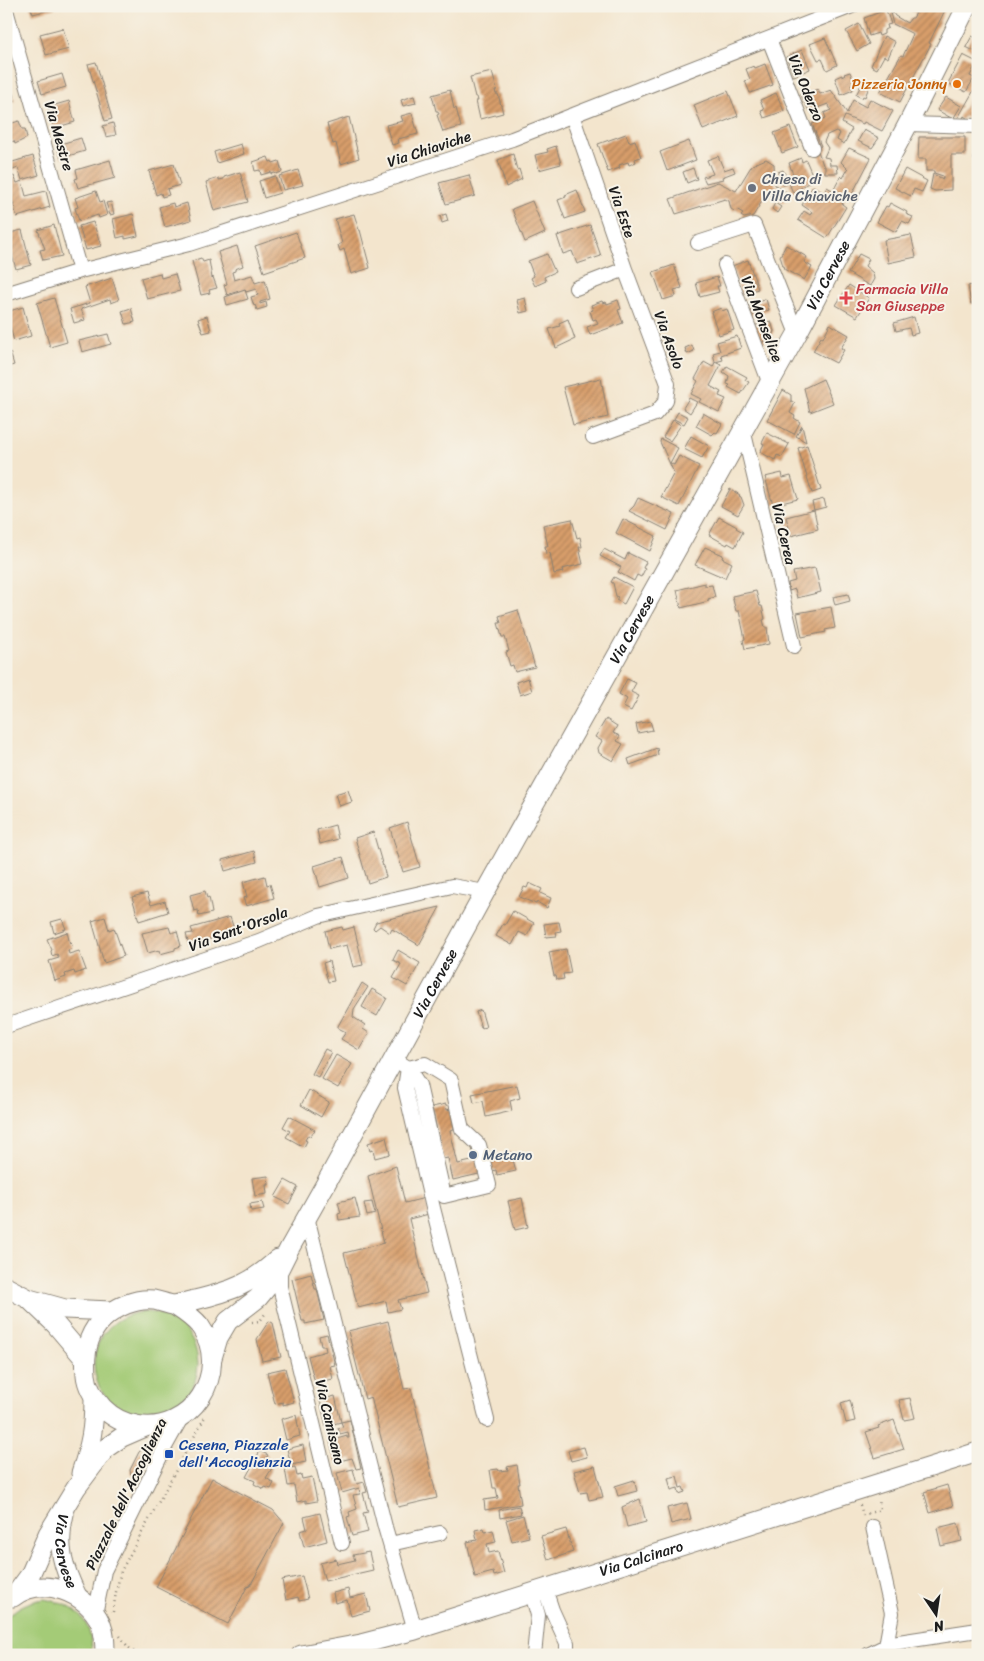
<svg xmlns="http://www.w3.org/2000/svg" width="984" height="1661" font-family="Sriracha,sans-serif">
  <defs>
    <pattern id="building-hatch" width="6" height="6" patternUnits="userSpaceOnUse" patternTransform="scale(1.25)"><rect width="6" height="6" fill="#d89e6b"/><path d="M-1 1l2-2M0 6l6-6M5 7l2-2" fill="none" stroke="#ae8057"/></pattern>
  </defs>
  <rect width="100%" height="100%" fill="#f7f3e8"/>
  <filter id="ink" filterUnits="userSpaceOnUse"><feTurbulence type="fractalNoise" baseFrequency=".02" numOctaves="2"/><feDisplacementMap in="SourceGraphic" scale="10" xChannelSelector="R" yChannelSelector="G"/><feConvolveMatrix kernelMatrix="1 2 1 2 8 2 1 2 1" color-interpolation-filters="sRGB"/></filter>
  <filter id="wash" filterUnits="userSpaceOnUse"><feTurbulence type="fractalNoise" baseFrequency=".0096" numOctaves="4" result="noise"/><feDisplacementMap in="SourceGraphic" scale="20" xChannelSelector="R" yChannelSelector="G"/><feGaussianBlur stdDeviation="1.12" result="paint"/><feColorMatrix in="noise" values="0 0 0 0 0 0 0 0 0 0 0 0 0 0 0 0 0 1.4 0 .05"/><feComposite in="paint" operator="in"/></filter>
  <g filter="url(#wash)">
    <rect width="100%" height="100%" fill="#f3e5cd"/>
    <path fill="#a4cb77" stroke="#60744a" d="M94 1364a52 52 0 1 1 104 0a52 52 0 1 1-104 0Z
      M 44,1599 C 78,1605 92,1620 92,1655 L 6,1655 L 6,1618 C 18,1606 28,1602 44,1599 Z"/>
    <g id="blocks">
      <path fill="url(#building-hatch)" d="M 30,6 L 55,6 L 56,8 L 33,14 Z
        M 902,6 L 947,6 L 929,43 L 931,44 L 900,102 L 880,92 L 901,55 L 903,56 L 913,34 L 893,24 L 890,13 L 893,13 L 895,16 L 907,23 L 911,18 L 913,18 L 916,13 Z
        M 886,10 L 891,24 L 887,25 L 888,28 L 884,30 L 884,34 L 879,36 L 878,33 L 869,36 L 864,18 Z
        M 859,24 L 869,44 L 857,51 L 846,31 Z
        M 63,28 L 69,49 L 46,55 L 40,34 Z
        M 884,36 L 895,42 L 888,58 L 884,56 L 877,69 L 871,66 Z
        M 972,36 L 978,39 L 978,53 L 966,47 Z
        M 825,38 L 837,65 L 827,70 L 822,59 L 818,60 L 810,44 Z
        M 802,50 L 810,69 L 794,76 L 786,57 Z
        M 963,55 L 977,62 L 970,76 L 974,78 L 976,74 L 978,74 L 978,119 L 968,119 L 964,116 L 962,120 L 958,118 L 978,83 L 973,80 L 966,92 L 948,83 Z
        M 96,62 L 112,119 L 105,121 L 88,64 Z
        M 765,64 L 773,85 L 750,93 L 745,81 L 750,79 L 746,69 L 754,66 L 755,68 Z
        M 492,72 L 497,90 L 495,90 L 496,94 L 498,94 L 503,113 L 480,119 L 476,101 L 478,101 L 477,97 L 475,97 L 470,77 Z
        M 850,72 L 855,84 L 851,85 L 853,90 L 841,95 L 835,78 L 842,75 L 842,77 L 845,75 L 844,74 Z
        M 62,74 L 66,87 L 42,94 L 38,81 Z
        M 864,79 L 871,82 L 865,97 L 863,96 L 862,98 L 856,95 Z
        M 6,81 L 10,92 L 12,91 L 15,101 L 6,103 Z
        M 818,89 L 820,94 L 831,90 L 847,113 L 853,100 L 866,107 L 870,99 L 893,111 L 882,131 L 864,122 L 863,124 L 845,116 L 842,123 L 852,129 L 844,144 L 837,140 L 840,133 L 836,131 L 827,135 L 824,142 L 828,148 L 824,157 L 829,158 L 830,165 L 837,165 L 838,173 L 825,173 L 825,166 L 823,165 L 817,148 L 821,146 L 812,124 L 826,118 L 824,113 L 831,110 L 828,104 L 809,111 L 801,95 Z
        M 450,90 L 454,109 L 456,108 L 461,127 L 443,132 L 437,115 L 439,114 L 438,111 L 436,111 L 432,95 Z
        M 728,91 L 738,116 L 703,130 L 694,105 Z
        M 776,93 L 784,111 L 764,118 L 761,111 L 764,110 L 760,100 Z
        M 414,96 L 416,103 L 403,106 L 401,100 Z
        M 946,97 L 961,106 L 953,119 L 937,110 Z
        M 69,101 L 75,122 L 54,128 L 48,107 Z
        M 412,113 L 418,134 L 398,139 L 399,143 L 392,145 L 386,125 L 403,121 L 401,116 Z
        M 349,117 L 359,158 L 341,164 L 336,143 L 333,144 L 327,124 Z
        M 19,121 L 22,129 L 25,129 L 27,138 L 15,144 L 14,141 L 6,143 L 6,125 Z
        M 113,123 L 116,135 L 106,137 L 103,126 Z
        M 790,127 L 798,147 L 782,153 L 774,133 Z
        M 864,130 L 879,138 L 872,148 L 858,141 Z
        M 626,134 L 629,142 L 635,140 L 641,157 L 635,159 L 636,162 L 629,165 L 628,162 L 619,165 L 620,168 L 608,172 L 598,144 Z
        M 919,137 L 965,137 L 965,155 L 951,155 L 951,190 L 935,191 L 930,189 L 933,174 L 943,179 L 943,176 L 934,173 L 934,171 L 926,171 L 926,159 L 918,159 Z
        M 81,138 L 85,151 L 61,158 L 57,145 Z
        M 975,139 L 978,139 L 978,160 L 974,160 Z
        M 689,141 L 696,160 L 667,171 L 660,152 Z
        M 241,144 L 244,154 L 217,163 L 214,152 Z
        M 556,146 L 561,164 L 539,170 L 535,155 L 548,152 L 547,149 Z
        M 849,148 L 871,158 L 850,198 L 834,189 L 841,176 L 843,178 L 848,169 L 841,162 Z
        M 513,154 L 517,170 L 519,169 L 522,179 L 506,187 L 498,160 Z
        M 33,156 L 39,175 L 22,180 L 18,168 L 8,172 L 6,166 L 10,165 L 9,163 Z
        M 718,156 L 724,170 L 733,167 L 735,172 L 722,177 L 723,179 L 706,183 L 703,177 L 713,174 L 707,160 Z
        M 268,157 L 270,162 L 272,161 L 273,163 L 279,161 L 282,172 L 276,174 L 275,173 L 271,174 L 271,172 L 261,175 L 260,170 L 255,171 L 253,162 Z
        M 801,158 L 802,162 L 806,160 L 814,179 L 793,193 L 789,183 L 795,180 L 789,163 Z
        M 766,159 L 774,164 L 775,185 L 788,193 L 784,202 L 767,193 L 753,216 L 744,218 L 741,216 L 743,213 L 736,209 L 734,211 L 731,209 L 729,201 L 725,199 L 676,214 L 670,199 L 718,182 L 736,191 L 752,165 Z
        M 110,160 L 115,178 L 78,188 L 75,179 L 78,178 L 76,170 Z
        M 174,164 L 180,185 L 167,189 L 169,195 L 162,197 L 161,193 L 156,195 L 149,171 Z
        M 693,168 L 697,179 L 687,183 L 683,172 Z
        M 905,169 L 927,181 L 922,192 L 914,189 L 911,196 L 895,188 Z
        M 298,170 L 303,185 L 283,190 L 279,176 Z
        M 783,170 L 789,183 L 783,185 L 778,172 Z
        M 240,172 L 248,202 L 214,211 L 206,182 L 219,178 L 219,180 L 224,179 L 224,177 Z
        M 469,175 L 475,196 L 446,204 L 439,183 Z
        M 14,176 L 17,183 L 22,181 L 26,196 L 46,191 L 50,207 L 17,217 L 6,178 Z
        M 275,176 L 280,193 L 264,198 L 259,181 Z
        M 813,186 L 824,193 L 827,187 L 845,198 L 842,204 L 846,207 L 827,238 L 798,220 L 804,211 L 810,215 L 812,212 L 802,205 Z
        M 577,190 L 585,212 L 565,219 L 558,200 L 566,197 L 565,195 Z
        M 96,191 L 100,202 L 103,201 L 107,215 L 99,218 L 98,215 L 79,221 L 75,208 L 78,207 L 75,198 Z
        M 532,201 L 545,233 L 525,242 L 512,209 Z
        M 111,202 L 114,214 L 110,215 L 106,203 Z
        M 173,203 L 174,207 L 187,203 L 191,220 L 165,227 L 159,207 Z
        M 775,203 L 781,207 L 777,213 L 772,209 Z
        M 890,203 L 907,212 L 906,214 L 913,217 L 909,224 L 902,221 L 896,232 L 877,222 L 886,206 L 888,207 Z
        M 133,214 L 138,236 L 125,239 L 125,236 L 117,238 L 113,219 Z
        M 354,214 L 359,230 L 360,230 L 370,268 L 351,274 L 344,249 L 340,251 L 338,245 L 342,243 L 335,219 Z
        M 446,214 L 448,221 L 442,223 L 440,216 Z
        M 93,222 L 101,246 L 86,250 L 79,226 Z
        M 54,225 L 62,256 L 43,260 L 40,250 L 45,249 L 38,230 Z
        M 590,225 L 601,256 L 577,264 L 572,251 L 563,254 L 557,236 Z
        M 22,230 L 31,265 L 16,269 L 6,234 Z
        M 296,232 L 305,258 L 264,272 L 255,246 Z
        M 911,235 L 916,257 L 888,263 L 884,240 Z
        M 786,245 L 807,257 L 804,262 L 812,267 L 804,280 L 784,269 L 780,256 Z
        M 237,246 L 243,266 L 235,269 L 235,271 L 232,272 L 234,280 L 252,275 L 255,283 L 265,280 L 270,299 L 260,302 L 260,304 L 266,302 L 267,307 L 257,310 L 255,305 L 254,306 L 251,297 L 258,295 L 256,289 L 246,292 L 245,289 L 227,295 L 224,285 L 227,284 L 218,252 Z
        M 547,254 L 555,272 L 544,277 L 546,281 L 535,286 L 531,278 L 534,276 L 528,261 Z
        M 859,254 L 869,259 L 865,266 L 873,273 L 874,279 L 870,286 L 848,273 Z
        M 201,258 L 203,262 L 209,260 L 212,278 L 213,277 L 217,288 L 209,290 L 210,293 L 201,295 L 192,261 Z
        M 748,260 L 758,289 L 741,294 L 732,266 Z
        M 674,265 L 682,288 L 674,290 L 676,296 L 663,300 L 653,272 Z
        M 160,273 L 161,278 L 175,274 L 180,291 L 147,299 L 141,278 Z
        M 717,277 L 720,286 L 717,286 L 719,292 L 700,297 L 696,283 Z
        M 112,278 L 119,300 L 111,303 L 110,299 L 81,309 L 85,320 L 74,323 L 70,309 L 90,303 L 85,287 Z
        M 849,285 L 869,298 L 857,317 L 836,305 Z
        M 973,285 L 976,303 L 971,304 L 968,286 Z
        M 245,290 L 248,299 L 227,305 L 225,297 Z
        M 54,298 L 67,342 L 50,347 L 37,303 Z
        M 525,298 L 528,311 L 520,313 L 517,300 Z
        M 766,299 L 769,310 L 750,316 L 747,306 Z
        M 618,300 L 621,309 L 618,310 L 623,323 L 590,335 L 587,327 L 598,323 L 596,319 L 593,320 L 590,311 L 593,310 L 591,305 L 602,301 L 603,303 L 606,302 L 607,304 Z
        M 23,307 L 31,336 L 14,341 L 6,312 Z
        M 131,308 L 135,322 L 126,324 L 122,311 Z
        M 721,308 L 722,311 L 727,309 L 734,330 L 719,335 L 711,312 Z
        M 207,316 L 211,331 L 203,333 L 198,319 Z
        M 914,317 L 918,333 L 911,335 L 909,328 L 896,331 L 894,323 Z
        M 568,319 L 575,339 L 556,348 L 549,329 L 560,326 L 559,323 Z
        M 771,321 L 774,331 L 772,336 L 765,338 L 766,341 L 758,343 L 753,326 Z
        M 830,324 L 849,335 L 841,348 L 844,350 L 836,363 L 813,351 L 821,337 L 823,338 Z
        M 108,334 L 111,344 L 82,352 L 79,341 Z
        M 737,336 L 741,348 L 721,355 L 723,360 L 715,362 L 713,353 L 720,351 L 717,342 Z
        M 692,345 L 694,351 L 687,354 L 685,348 Z
        M 10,352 L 14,365 L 7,367 L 6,353 Z
        M 704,362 L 713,367 L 715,362 L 721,365 L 710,386 L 721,392 L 719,396 L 726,399 L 719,412 L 699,402 L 701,399 L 691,394 L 698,381 L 695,379 Z
        M 727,366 L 747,377 L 745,380 L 749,382 L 741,394 L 728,387 L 730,385 L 727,384 L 729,376 L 723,372 Z
        M 601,378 L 608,417 L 573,425 L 563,387 Z
        M 823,379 L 833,403 L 810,412 L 804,388 Z
        M 783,390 L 791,395 L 791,401 L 795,403 L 790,413 L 795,416 L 794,418 L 800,422 L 794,434 L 767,420 Z
        M 689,398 L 697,402 L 690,413 L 683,408 Z
        M 678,412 L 688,417 L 684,424 L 674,419 Z
        M 703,413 L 722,424 L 717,433 L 715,432 L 712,435 L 696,426 Z
        M 673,420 L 681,425 L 670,441 L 663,437 Z
        M 802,426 L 806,442 L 796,436 Z
        M 767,433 L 789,444 L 782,457 L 777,455 L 775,460 L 760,452 L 764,444 L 762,443 Z
        M 691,436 L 709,446 L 702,458 L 684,449 Z
        M 661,439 L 678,448 L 670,463 L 674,465 L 679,456 L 699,466 L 679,506 L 661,497 L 674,473 L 660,442 Z
        M 807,445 L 821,490 L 812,493 L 798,448 Z
        M 782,473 L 783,478 L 791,476 L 798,499 L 773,505 L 765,477 Z
        M 730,489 L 740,495 L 739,496 L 741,497 L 744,505 L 738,515 L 721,506 Z
        M 638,498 L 674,514 L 667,530 L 629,511 L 634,506 Z
        M 824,499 L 826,507 L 814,510 L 812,502 Z
        M 814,510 L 818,529 L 791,536 L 786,517 Z
        M 719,517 L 737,527 L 736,528 L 743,532 L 735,547 L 728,543 L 727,545 L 709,535 Z
        M 572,519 L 577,538 L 580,537 L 582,547 L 579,547 L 583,564 L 562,569 L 563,572 L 554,574 L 550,553 L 546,554 L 545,546 L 548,546 L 543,525 Z
        M 623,519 L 656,536 L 650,551 L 616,533 Z
        M 705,547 L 723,555 L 722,558 L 732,563 L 725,578 L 695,565 Z
        M 604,549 L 625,560 L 628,553 L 646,562 L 643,568 L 645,569 L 641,577 L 637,575 L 634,581 L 618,572 L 621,567 L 600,556 Z
        M 815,568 L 821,592 L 797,598 L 795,589 L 789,591 L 788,583 L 795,581 L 793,572 Z
        M 614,577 L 633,587 L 624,604 L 616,600 L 618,597 L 616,596 L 613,583 L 611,582 Z
        M 705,583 L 705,586 L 712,585 L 715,597 L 708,599 L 709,601 L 681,608 L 677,590 Z
        M 756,591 L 760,606 L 762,606 L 765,619 L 763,620 L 765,627 L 767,627 L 769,644 L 745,649 L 743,640 L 745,639 L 739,611 L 736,611 L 732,596 Z
        M 848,594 L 850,601 L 835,605 L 833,597 Z
        M 831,607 L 835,628 L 825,630 L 826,632 L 802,637 L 797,613 Z
        M 518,610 L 535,667 L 515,672 L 513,665 L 510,666 L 506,652 L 509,651 L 505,637 L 502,637 L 498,623 L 501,623 L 499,616 Z
        M 528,678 L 532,691 L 520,695 L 516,682 Z
        M 627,679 L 636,683 L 631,692 L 639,696 L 631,711 L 623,707 L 627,699 L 619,694 Z
        M 606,719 L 617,726 L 613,733 L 620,736 L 617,741 L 623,744 L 613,761 L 599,753 L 598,748 L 602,741 L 595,737 Z
        M 650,721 L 653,730 L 638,733 L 636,724 Z
        M 657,748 L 658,755 L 630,765 L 628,759 Z
        M 348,790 L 352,802 L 339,806 L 335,794 Z
        M 407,822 L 420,867 L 403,872 L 390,828 Z
        M 335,825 L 338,839 L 320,844 L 317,830 Z
        M 373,832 L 386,877 L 368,883 L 355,838 Z
        M 254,851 L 257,862 L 225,871 L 222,860 Z
        M 343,857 L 349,878 L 320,887 L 314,866 Z
        M 265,876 L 267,885 L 270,884 L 274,898 L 246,906 L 243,898 L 247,897 L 243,882 Z
        M 529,883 L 542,889 L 540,893 L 551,898 L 547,908 L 537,902 L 536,904 L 519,897 L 524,887 L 527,888 Z
        M 205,891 L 207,898 L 209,897 L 212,913 L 199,916 L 198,910 L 194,911 L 190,895 Z
        M 147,893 L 151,905 L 165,901 L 168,912 L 139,921 L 132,897 Z
        M 440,907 L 419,945 L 392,929 L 390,933 L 380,926 L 375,930 L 373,928 L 376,922 Z
        M 513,911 L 534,923 L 527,936 L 519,932 L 512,945 L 496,936 L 503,924 L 505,925 Z
        M 105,917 L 109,930 L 114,928 L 124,956 L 104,963 L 92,921 Z
        M 230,917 L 235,932 L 189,945 L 186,934 L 193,933 L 191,928 Z
        M 62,919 L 66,929 L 54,933 L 51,922 Z
        M 559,922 L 561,931 L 556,932 L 557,936 L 546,937 L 544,924 Z
        M 169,927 L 171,933 L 177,931 L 181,946 L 175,948 L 175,950 L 160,954 L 159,950 L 148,953 L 142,933 Z
        M 342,927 L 343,930 L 354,927 L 363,965 L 353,967 L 347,945 L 329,949 L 325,931 Z
        M 67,932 L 70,944 L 71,943 L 73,948 L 68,950 L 69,954 L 79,951 L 86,970 L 75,974 L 74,971 L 65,974 L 66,977 L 55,981 L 49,961 L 59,958 L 57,954 L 52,956 L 51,951 L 52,950 L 47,939 Z
        M 566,949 L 571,973 L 563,974 L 564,979 L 557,980 L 556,976 L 554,976 L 549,952 Z
        M 398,950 L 420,963 L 407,986 L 393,978 L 401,964 L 393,960 Z
        M 329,961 L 334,981 L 328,982 L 323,963 Z
        M 362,983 L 368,987 L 354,1009 L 353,1017 L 365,1025 L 363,1029 L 369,1033 L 359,1050 L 341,1039 L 346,1032 L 338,1028 L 338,1026 Z
        M 372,989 L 387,998 L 377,1016 L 362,1007 Z
        M 481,1010 L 486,1027 L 481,1028 L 476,1012 Z
        M 325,1049 L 331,1052 L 318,1077 L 312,1074 Z
        M 336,1055 L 352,1064 L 338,1088 L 322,1079 Z
        M 517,1085 L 520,1098 L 510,1101 L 512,1111 L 486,1117 L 483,1101 L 474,1103 L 472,1094 Z
        M 309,1090 L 329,1102 L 321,1117 L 301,1105 Z
        M 446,1104 L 447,1110 L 450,1109 L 454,1129 L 450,1130 L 458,1164 L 511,1152 L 516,1171 L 497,1175 L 496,1170 L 453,1180 L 448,1158 L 443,1159 L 432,1107 Z
        M 289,1116 L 315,1130 L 310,1136 L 308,1135 L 305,1140 L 307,1141 L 304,1147 L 286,1137 L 290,1131 L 283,1127 Z
        M 386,1137 L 390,1154 L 375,1158 L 373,1150 L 370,1151 L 368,1143 Z
        M 396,1166 L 405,1203 L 425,1198 L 429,1214 L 409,1219 L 427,1293 L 398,1300 L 401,1309 L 388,1312 L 386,1301 L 358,1308 L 344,1253 L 384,1243 L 368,1176 Z
        M 268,1176 L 269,1185 L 266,1185 L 267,1194 L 255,1196 L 252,1178 Z
        M 285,1180 L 298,1187 L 289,1204 L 275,1197 Z
        M 355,1198 L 360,1217 L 339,1220 L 338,1214 L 341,1213 L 338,1202 Z
        M 522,1198 L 528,1227 L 515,1230 L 508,1201 Z
        M 262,1202 L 264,1209 L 251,1211 L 250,1204 Z
        M 372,1202 L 375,1214 L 367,1216 L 364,1203 Z
        M 311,1274 L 315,1289 L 317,1289 L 324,1320 L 305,1324 L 305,1321 L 302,1321 L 292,1279 Z
        M 269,1321 L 273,1323 L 281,1357 L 262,1361 L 257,1339 Z
        M 388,1321 L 404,1389 L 411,1388 L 437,1498 L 398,1507 L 371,1397 L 365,1399 L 348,1331 Z
        M 327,1334 L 335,1365 L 330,1366 L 333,1379 L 315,1383 L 308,1356 L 326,1351 L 325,1346 L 321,1346 L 319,1336 Z
        M 285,1368 L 294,1402 L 283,1405 L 283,1402 L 275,1404 L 267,1372 Z
        M 335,1396 L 341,1422 L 326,1426 L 320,1400 Z
        M 910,1398 L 915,1418 L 904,1420 L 899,1400 Z
        M 850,1400 L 855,1421 L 846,1423 L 841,1403 Z
        M 296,1415 L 300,1436 L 286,1440 L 281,1419 Z
        M 350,1420 L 361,1468 L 356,1469 L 352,1458 L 335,1462 L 330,1441 L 347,1436 L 347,1438 L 349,1438 L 348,1432 L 340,1434 L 338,1428 L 343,1427 L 341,1422 Z
        M 894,1420 L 904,1449 L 875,1458 L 866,1432 L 879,1428 L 878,1426 Z
        M 303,1445 L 306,1462 L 291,1465 L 287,1449 Z
        M 584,1447 L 587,1457 L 571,1461 L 568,1451 Z
        M 144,1448 L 149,1450 L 150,1456 L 141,1473 L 136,1476 L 131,1475 L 130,1470 L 139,1452 Z
        M 260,1451 L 268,1455 L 263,1463 L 272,1468 L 266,1478 L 274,1483 L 271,1489 L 265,1487 L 264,1489 L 254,1484 L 255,1481 L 246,1477 Z
        M 517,1465 L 520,1484 L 518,1484 L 521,1504 L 485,1510 L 484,1500 L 498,1498 L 496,1488 L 493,1488 L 490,1470 L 498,1469 L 499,1471 L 508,1470 L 507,1467 Z
        M 595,1466 L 603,1497 L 589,1500 L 587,1492 L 580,1493 L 574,1471 Z
        M 295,1467 L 297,1476 L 301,1475 L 302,1479 L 312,1477 L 317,1501 L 306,1503 L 306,1500 L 297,1502 L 294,1485 L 288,1486 L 285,1469 Z
        M 353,1469 L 357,1484 L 364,1482 L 367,1492 L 363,1493 L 368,1512 L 363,1513 L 368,1532 L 352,1536 L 347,1517 L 350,1516 L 349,1512 L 357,1509 L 353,1495 L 360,1494 L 359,1488 L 342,1493 L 337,1473 Z
        M 677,1476 L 680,1488 L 683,1487 L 685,1492 L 679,1494 L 678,1488 L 671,1490 L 668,1478 Z
        M 212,1478 L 273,1510 L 284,1523 L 250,1586 L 247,1587 L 228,1624 L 156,1587 Z
        M 634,1480 L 637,1491 L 618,1496 L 615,1486 Z
        M 947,1485 L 953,1506 L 930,1513 L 924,1492 Z
        M 640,1499 L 646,1522 L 627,1527 L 622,1507 Z
        M 687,1503 L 691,1519 L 671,1524 L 667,1508 Z
        M 519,1506 L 521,1514 L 500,1518 L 499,1510 Z
        M 320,1513 L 327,1541 L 304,1547 L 300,1531 L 307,1529 L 304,1517 Z
        M 523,1515 L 529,1537 L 512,1541 L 506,1520 Z
        M 958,1523 L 962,1541 L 941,1546 L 937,1528 Z
        M 484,1528 L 485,1532 L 493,1530 L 496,1542 L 487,1544 L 489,1553 L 498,1551 L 504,1573 L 494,1576 L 493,1572 L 475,1577 L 467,1542 L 477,1540 L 475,1530 Z
        M 566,1529 L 573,1552 L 548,1560 L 541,1536 Z
        M 369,1552 L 373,1570 L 325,1581 L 320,1563 L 336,1559 L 337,1564 L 355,1560 L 353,1555 Z
        M 302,1576 L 308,1599 L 299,1601 L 298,1597 L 286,1600 L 282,1580 Z
        M 348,1589 L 350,1598 L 366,1594 L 370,1611 L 351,1616 L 347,1600 L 335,1603 L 333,1593 Z"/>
    </g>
  </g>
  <g filter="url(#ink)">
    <use href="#blocks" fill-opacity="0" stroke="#888074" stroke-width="1"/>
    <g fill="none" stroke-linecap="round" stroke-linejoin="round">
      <g stroke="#888074" stroke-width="16">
        <path id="minor" d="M 6,10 L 80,271
          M 769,39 L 812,148
          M 572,115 L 625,269 L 576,288
          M 908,124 L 978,126
          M 698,243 L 754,225 L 797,334
          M 725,265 L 770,384
          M 6,294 L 80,271 L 189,244 L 512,139 L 852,6
          M 743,429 L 794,646
          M 593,437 L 655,414 L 666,401 L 668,384 L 625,269
          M 6,1026 L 259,941 L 318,916 L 452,886 L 485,892
          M 394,1059 L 408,1068 L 405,1088 L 433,1208 L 487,1420
          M 425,1064 L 451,1080 L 462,1129 L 479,1145 L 489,1185 L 444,1196 L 419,1085 L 408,1068 Z
          M 307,1217 L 385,1527 L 415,1630
          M 280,1269 L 280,1287 L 342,1543
          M 873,1527 L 892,1613 L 886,1646
          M 390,1544 L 440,1533
          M 545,1589 L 552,1610 L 567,1643 L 567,1655
          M 532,1594 L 538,1615 L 534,1655
          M 95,1614 L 104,1571 L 166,1445 L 181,1418
          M 868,1655 L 892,1643 L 978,1630"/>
      </g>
      <g stroke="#888074" stroke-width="21">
        <g id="major">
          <path d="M 6,1287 L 29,1299 L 65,1309 L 111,1311"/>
          <path d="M 32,1302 L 56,1325 L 84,1358"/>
          <path d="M 174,1305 C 183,1311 193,1317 200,1326 C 233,1372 190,1436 136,1425 C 123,1423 112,1417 103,1408 C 95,1399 87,1387 86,1375 C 84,1354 87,1334 103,1319 C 116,1307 135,1298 154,1300 C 160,1301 166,1304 173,1305 C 179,1305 188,1301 195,1300 C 231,1291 250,1285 278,1259"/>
          <path id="s1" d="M 212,1358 L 218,1338 L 228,1321 L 258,1298 L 273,1280 L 280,1267 L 289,1249 L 325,1185 L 485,892 L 797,334 L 908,124 L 967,6"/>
          <path d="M 81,1473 C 91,1444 94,1429 94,1398"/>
          <path id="s2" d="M 64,1514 C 56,1547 63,1567 77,1596"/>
          <path d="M 16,1594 L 30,1575 L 48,1534 L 76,1488 L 106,1448 L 122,1437 L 145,1427"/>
          <path d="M 13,1597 C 43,1575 87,1592 101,1624 C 105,1634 105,1644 105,1655"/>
          <path id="s3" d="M 301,1655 L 361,1644 L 415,1630 L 978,1452"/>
        </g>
      </g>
      <path stroke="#888074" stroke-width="2.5" stroke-dasharray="1 4" stroke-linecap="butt" d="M 252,1322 L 260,1321 L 265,1314
        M 860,1505 L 863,1515 L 880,1510 L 879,1499
        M 113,1612 L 116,1592 L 121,1571 L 205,1417
        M 120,1636 L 128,1647 L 138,1655"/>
      <use href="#minor" stroke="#fff" stroke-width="14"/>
      <use href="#major" stroke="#fff" stroke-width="19"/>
    </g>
  </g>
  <circle fill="#e8710a" stroke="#f7f3e8" stroke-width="2" cx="957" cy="84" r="5"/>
  <circle fill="#6b7280" stroke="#f7f3e8" stroke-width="2" cx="752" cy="188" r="5"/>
  <path fill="#e0444e" stroke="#f7f3e8" stroke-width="2" d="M843.5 290.5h5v5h5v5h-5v5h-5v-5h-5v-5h5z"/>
  <circle fill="#5c6f8a" stroke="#f7f3e8" stroke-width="2" cx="473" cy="1155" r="5"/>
  <rect fill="#1a4fb4" stroke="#f7f3e8" stroke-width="2" x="164" y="1449" width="10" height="10" rx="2.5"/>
  <g text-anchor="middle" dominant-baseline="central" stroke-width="4" stroke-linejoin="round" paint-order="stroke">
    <g font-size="15" fill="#c56008" stroke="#f7f3e8" text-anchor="end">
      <text x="947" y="84">Pizzeria Jonny</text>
    </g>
    <g font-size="15" fill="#1c1c1c" stroke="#f7f3e8">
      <text transform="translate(806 88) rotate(68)">Via Oderzo</text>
      <text transform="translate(59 136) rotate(74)">Via Mestre</text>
      <text transform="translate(429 149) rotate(-18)">Via Chiaviche</text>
      <text transform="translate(622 212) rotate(71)">Via Este</text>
      <text stroke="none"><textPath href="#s1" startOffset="1250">Via Cervese</textPath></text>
      <text transform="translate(762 319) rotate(69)">Via Monselice</text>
      <text transform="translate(669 340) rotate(70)">Via Asolo</text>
      <text transform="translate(784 534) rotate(77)">Via Cerea</text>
      <text stroke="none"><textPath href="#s1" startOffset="845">Via Cervese</textPath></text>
      <text transform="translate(238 929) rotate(-20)">Via Sant'Orsola</text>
      <text stroke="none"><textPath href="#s1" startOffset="440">Via Cervese</textPath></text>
      <text transform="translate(330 1422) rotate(77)">Via Camisano</text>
      <text transform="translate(126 1494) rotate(-64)">Piazzale dell'Accoglienza</text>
      <text stroke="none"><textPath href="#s2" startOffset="38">Via Cervese</textPath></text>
      <text stroke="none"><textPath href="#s3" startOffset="354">Via Calcinaro</textPath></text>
    </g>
    <g font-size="15" fill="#5b616d" stroke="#f7f3e8" text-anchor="start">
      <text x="762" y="179">Chiesa di<tspan x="762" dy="17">Villa Chiaviche</tspan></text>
    </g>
    <g font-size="15" fill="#be3a42" stroke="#f7f3e8" text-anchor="start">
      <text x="856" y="289">Farmacia Villa<tspan x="856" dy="17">San Giuseppe</tspan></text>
    </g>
    <g font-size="15" fill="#4e5e75" stroke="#f7f3e8" text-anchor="start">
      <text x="483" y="1155">Metano</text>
    </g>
    <g font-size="15" fill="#164399" stroke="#f7f3e8" text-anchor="start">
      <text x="179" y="1445">Cesena, Piazzale<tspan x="179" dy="17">dell'Accoglienzia</tspan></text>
    </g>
  </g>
  <rect width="984" height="1661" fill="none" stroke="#f7f3e8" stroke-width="25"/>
  <g transform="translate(936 1614) rotate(167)" stroke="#f7f3e8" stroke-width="4" paint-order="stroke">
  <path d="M0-4L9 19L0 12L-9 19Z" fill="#1c1c1c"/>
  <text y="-8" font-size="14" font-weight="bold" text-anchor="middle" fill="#1c1c1c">N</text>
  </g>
</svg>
